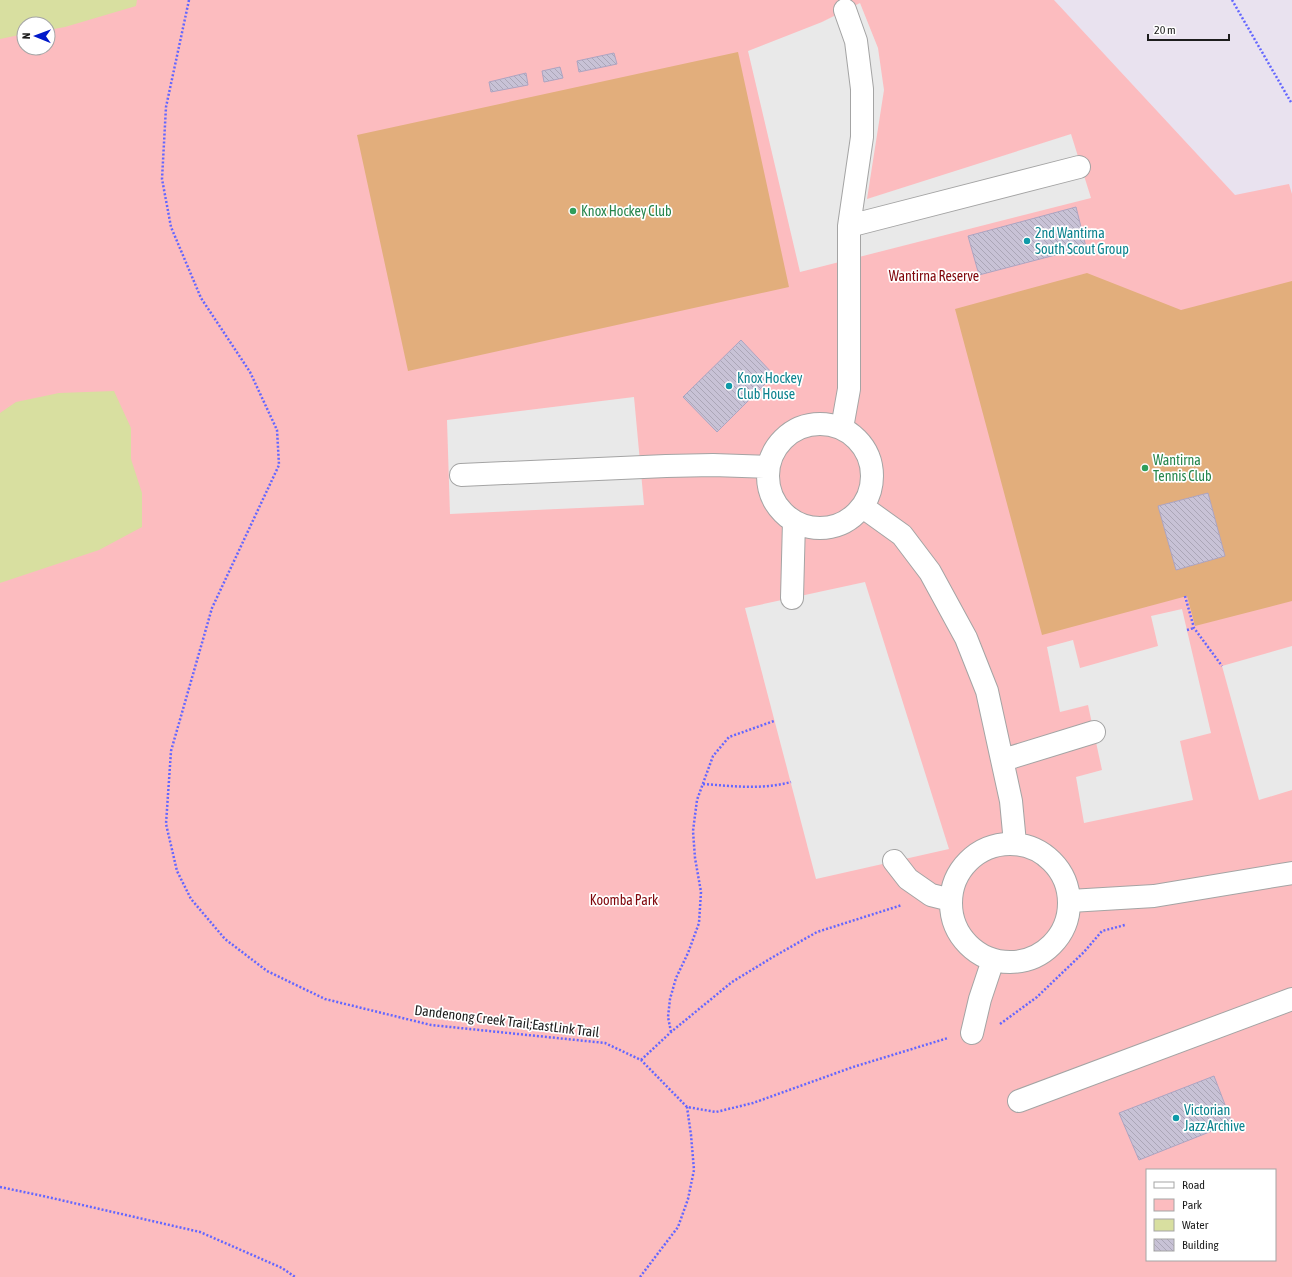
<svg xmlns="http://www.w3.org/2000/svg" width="1292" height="1277" font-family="'Asap Condensed',sans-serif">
  <defs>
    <pattern id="building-back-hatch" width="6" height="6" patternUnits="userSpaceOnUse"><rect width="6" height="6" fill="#c8c2d6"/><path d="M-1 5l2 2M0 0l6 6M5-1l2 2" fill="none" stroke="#aba6b7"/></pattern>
  </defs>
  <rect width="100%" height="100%" fill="#e9e2ef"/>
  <path fill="#fcbcbf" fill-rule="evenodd" d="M 0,0 L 1054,0 L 1235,195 L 1289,184 L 1292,194 L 1292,1277 L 0,1277 ZM 24,24 L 48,24 L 48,48 L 24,48 ZM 1147,1170 L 1275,1170 L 1275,1260 L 1147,1260 Z"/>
  <path fill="#e2ae7c" d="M 738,52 L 789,287 L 408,371 L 357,135 Z
    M 1087,273 L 1181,310 L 1292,281 L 1292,601 L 1195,626 L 1187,596 L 1042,635 L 955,309 Z"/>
  <path fill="#e9e9e9" d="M 860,3 L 878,48 L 884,90 L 867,199 L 1071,134 L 1091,198 L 800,272 L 748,51 L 822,22 Z
    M 634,397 L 644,505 L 450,514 L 447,420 Z
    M 865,582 L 949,849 L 816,879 L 745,608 Z
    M 1182,609 L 1211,733 L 1180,741 L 1193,800 L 1084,823 L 1076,777 L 1102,770 L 1088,705 L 1060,712 L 1047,647 L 1073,640 L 1080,668 L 1158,646 L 1151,616 Z
    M 1292,646 L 1292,790 L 1259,800 L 1222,666 Z"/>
  <path fill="#d8dfa0" d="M 0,0 L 137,0 L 136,6 L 65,27 L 48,30 L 48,24 L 24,24 L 24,34 L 0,39 Z
    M 114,391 L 131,428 L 131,459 L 142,493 L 142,527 L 99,550 L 0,583 L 0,413 L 16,402 L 59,393 Z"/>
  <path fill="url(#building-back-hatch)" stroke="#ada4c1" d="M 614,53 L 617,64 L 579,72 L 577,61 Z
    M 560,67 L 563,78 L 544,82 L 542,71 Z
    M 526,73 L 528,85 L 491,92 L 489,82 Z
    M 1076,207 L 1086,247 L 979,275 L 968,236 Z
    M 741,340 L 774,375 L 717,432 L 683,397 Z
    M 1208,493 L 1225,556 L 1176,570 L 1158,506 Z
    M 1214,1076 L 1232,1123 L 1139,1160 L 1119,1113 Z"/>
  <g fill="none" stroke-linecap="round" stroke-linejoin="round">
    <g stroke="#a4a4a4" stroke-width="24">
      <path id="minor" d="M 849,226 L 1079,167
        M768 476a52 52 0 1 1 104 0a52 52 0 1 1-104 0Z
        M 842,428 L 849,389 L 849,226 L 862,137 L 862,89 L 856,41 L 845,10
        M 461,475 L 666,466 L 713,465 L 768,467
        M 863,507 L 902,535 L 930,572 L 966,638 L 987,691 L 1011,801 L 1015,843
        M 792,598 L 794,521
        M 1003,760 L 1094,732
        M951 903a59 59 0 1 1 118 0a59 59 0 1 1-118 0Z
        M 894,861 L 908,879 L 931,895 L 951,900
        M 1070,901 L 1154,896 L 1292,873
        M 972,1033 L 980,999 L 993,960
        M 1019,1101 L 1292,999"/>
    </g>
    <path stroke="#6366ff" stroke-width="2.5" stroke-dasharray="2 2" stroke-linecap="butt" d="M 189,0 L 166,107 L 162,179 L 171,227 L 201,298 L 250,372 L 277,430 L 279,465 L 212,608 L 171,751 L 166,824 L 177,871 L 191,899 L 225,939 L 267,971 L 325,999 L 431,1025 L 605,1043 L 641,1060 L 687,1107 L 716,1112 L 753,1103 L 853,1067 L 948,1038
      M 1232,0 L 1292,104
      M 1185,596 L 1194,628 L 1222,666
      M 1187,630 L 1194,628
      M 703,784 C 733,786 762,790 791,782
      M 1000,1024 L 1037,997 L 1084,952 L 1102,931 L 1125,925
      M 671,1032 L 668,1017 L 670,999 L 676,978 L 688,953 L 699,923 L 701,892 L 695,858 L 693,831 L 697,800 L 713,756 L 729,737 L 774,721
      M 641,1060 L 671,1032 L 732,982 L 773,957 L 817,932 L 902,905
      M 0,1187 L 43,1196 L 200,1232 L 282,1268 L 295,1277
      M 640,1277 L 678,1227 L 688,1199 L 694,1170 L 691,1135 L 687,1107"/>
    <use href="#minor" stroke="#fff" stroke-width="22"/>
  </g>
  <g fill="#2e9e5b" stroke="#fff" stroke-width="1.5">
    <circle cx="573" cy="211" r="4"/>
    <circle cx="1145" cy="468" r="4"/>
  </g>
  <g fill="#0f9aa8" stroke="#fff" stroke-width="1.5">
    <circle cx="1027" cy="241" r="4"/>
    <circle cx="729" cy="386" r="4"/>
    <circle cx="1176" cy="1118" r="4"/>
  </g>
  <g text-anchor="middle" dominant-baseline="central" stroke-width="3.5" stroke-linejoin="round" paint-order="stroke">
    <g font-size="14" fill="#27864d" stroke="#fff" text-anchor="start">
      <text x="581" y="211">Knox Hockey Club</text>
      <text x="1153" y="460">Wantirna<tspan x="1153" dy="16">Tennis Club</tspan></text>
    </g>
    <g font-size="14" fill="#0d838f" stroke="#fff" text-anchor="start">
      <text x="1035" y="233">2nd Wantirna<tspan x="1035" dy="16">South Scout Group</tspan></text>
      <text x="737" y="378">Knox Hockey<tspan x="737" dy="16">Club House</tspan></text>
      <text x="1184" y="1110">Victorian<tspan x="1184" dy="16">Jazz Archive</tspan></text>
    </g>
    <g font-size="14" fill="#80060b" stroke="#fff">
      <text x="934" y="276">Wantirna Reserve</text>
      <text x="624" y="900">Koomba Park</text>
    </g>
    <g font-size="14" fill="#1d1d1d" stroke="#fff">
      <text transform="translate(507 1021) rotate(7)">Dandenong Creek Trail;EastLink Trail</text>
    </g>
  </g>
  <rect x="1146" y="1169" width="130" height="92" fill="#ffffff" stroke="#a5a5a5"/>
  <rect x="1154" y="1182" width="20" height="6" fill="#ffffff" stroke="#a5a5a5"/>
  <text x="1182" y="1189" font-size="12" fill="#1d1d1d">Road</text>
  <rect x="1154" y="1199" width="20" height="12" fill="#fcbcbf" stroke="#a5a5a5"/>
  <text x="1182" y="1209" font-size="12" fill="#1d1d1d">Park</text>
  <rect x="1154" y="1219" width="20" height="12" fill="#d8dfa0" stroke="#a5a5a5"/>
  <text x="1182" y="1229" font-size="12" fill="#1d1d1d">Water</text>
  <rect x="1154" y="1239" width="20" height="12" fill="url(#building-back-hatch)" stroke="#a5a5a5"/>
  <text x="1182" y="1249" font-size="12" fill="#1d1d1d">Building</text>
  <g transform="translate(36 36) rotate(271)"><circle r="19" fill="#ffffff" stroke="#a5a5a5"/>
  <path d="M0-3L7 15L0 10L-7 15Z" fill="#0019ca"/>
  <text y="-6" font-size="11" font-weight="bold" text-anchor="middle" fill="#1d1d1d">N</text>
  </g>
  <path d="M1148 34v6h81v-6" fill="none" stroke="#1d1d1d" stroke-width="2"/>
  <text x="1154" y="34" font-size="12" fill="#1d1d1d" stroke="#ffffff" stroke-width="3" paint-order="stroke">20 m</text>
</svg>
